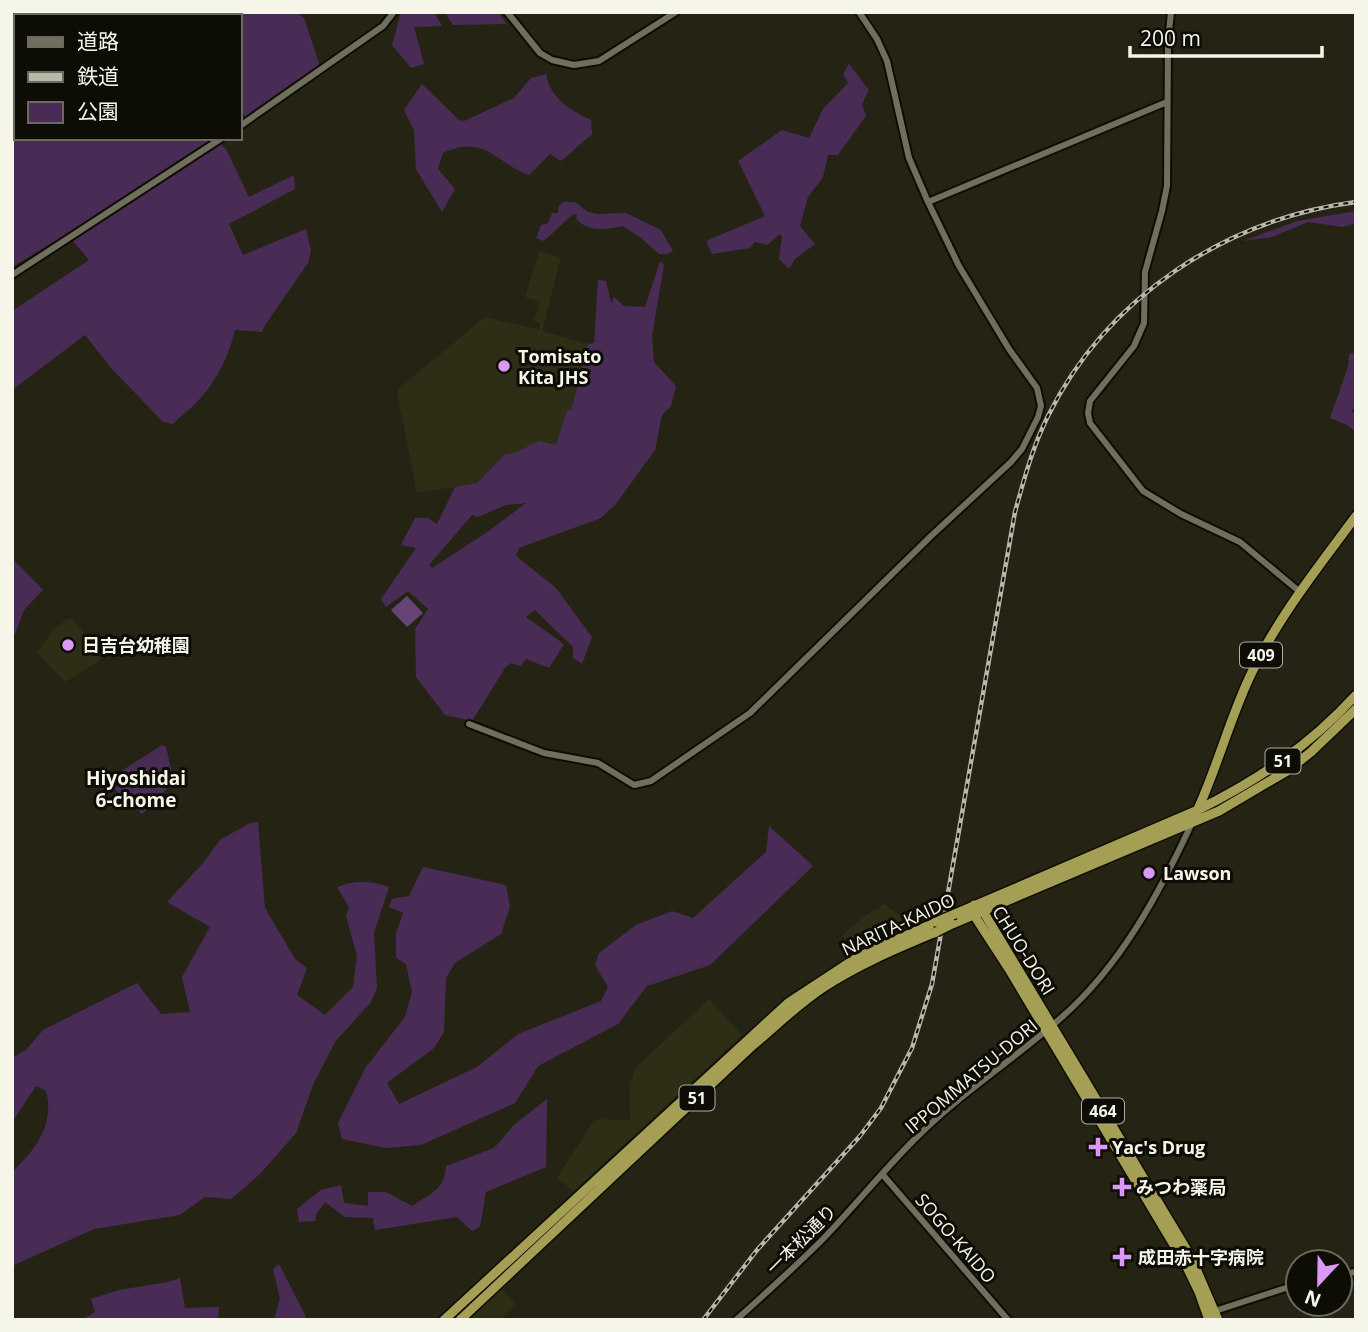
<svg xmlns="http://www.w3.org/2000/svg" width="1368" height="1332" font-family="'Open Sans','Noto Sans JP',sans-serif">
  <rect width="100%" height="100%" fill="#252414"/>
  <path fill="#2e2d16" d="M 539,251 L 561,258 L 542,331 L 588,344 L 577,395 L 571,411 L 567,411 L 556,446 L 539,442 L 514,453 L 505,454 L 477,483 L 417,493 L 397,391 L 399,388 L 485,317 L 540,330 L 540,323 L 534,321 L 540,302 L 525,297 Z
    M 67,619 L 73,619 L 101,657 L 99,661 L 65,682 L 37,653 L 53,630 Z
    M 884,904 L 912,924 L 911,927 L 854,953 L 842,935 L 865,916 Z
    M 709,999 L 742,1035 L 574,1191 L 557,1178 L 591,1125 L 598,1119 L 630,1120 L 630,1085 L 636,1067 Z
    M 501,1288 L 515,1304 L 503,1316 L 506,1320 L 470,1320 Z"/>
  <path fill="#492c55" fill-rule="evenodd" d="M 236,12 L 297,12 L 304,18 L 320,66 L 246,117 L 240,112 L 240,16 L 234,16 Z
    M 401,12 L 434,12 L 442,26 L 414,27 L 424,64 L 411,68 L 392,45 Z
    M 445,12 L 498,12 L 507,24 L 453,25 Z
    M 849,64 L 869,90 L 862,104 L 866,116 L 838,155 L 828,155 L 823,177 L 808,197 L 800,226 L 815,244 L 795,259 L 789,269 L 779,259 L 782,237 L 780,234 L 767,245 L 755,242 L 750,248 L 712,254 L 706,241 L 765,216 L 738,161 L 782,130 L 809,138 L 823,109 L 848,83 L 843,74 Z
    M 546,74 C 550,98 570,110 591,120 L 592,134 L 561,161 L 550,154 L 529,175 C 494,162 486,134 443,153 L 438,169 L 455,189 L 442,212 L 416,169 L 414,130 L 404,110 L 422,84 L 459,120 L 464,121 L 514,98 L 531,78 Z
    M 16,82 L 16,138 L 214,138 L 226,149 L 249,197 L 294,175 L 295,189 L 229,224 L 243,255 L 306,229 L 311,251 L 308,263 L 265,325 L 262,332 L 235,330 C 229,356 216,382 197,402 C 190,410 180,416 173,424 L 163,422 L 113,370 L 85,335 L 12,390 L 12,311 L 89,260 L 67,234 L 12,267 L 12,85 Z
    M 563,202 L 575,202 L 588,212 L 597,214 L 626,213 L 661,230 L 673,251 L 668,254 L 659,254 L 640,237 L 623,226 C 606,229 589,233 576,219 L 577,215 L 574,214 C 563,221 554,234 543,241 L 536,238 L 541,225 L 548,223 L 552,213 L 558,213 L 558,207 Z
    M 1356,211 L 1356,223 L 1343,227 L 1308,222 L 1272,237 L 1243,241 L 1297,221 Z
    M 660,261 L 664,265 L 652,336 L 654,362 L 676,386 L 671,406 L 662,415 L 655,450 L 616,504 L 601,518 L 519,548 L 516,556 L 556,588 L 592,637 L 582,664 L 573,658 L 573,647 L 535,610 L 526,617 L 564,644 L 549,668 L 526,659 L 521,666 L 511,663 L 505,668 L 472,721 L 445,715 L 416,677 L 415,629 L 428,609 L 408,591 L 386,607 L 381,599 L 416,548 L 401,545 L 415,518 L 428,518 L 437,524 L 455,487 L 477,483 L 505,454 L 514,453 L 539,441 L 556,445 L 567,410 L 571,411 L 588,344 L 594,343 L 598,280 L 606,281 L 611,303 L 614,297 L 624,306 L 645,307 ZM 526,503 L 486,533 L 432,568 L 429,565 L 472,515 L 478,517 L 506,505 Z
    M 1356,352 L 1356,405 L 1352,411 L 1356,416 L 1356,432 L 1347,425 L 1330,418 L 1348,367 L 1349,354 Z
    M 12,558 L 43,590 L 24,610 L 15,634 L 12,632 Z
    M 162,745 L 166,747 L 174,781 L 142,814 L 106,781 Z
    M 258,822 L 265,908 L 295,959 L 307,968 L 297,995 L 325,1015 L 353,987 L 357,956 L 346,916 L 349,907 L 337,887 C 354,880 372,881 389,887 L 374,933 L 377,988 L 371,1002 L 335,1042 L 313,1085 L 296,1133 L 260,1174 L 231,1199 L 205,1197 L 180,1215 L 94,1229 L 12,1266 L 12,1172 C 35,1150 55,1125 46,1091 L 36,1086 L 12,1122 L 12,1053 L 15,1056 L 26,1050 L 43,1030 L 137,983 L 161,1014 L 190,1012 L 182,977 L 210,927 L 167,902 L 204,862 L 220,840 L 250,823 Z
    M 769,826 L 813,866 L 710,965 L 647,986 L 618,1024 L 538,1066 L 515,1103 L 421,1145 L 386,1148 L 342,1139 L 338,1123 L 366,1067 L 405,1017 L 412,992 L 406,964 L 396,958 L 396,933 L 403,913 L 389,907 L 392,899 L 409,896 L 423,867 L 506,885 L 510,907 L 501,934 L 455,963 L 446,978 L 444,1032 L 434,1048 L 387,1083 L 399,1104 L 477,1067 L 518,1034 L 601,1001 L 608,987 L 595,965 L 599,953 L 636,925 L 672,911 L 693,918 L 766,852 Z
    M 547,1099 L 546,1167 L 486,1192 L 480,1227 L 472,1231 L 457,1217 L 375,1230 L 373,1218 L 345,1217 L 325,1202 L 317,1213 L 315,1221 L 299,1222 L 297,1209 L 321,1190 L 341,1185 L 344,1203 L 368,1206 L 368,1192 L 386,1192 L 412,1206 C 431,1193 445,1190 446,1166 L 494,1148 L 515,1124 Z
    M 279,1264 L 305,1315 L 307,1320 L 274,1320 L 280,1299 L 273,1269 Z
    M 180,1278 L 185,1308 L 219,1307 L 218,1320 L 82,1320 L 95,1312 L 91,1299 L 119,1290 L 168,1282 Z"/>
  <path fill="#674376" d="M 407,596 L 423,613 L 407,627 L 391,610 Z"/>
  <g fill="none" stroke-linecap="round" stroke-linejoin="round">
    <g stroke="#0e0d02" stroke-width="10">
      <path id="tertiary" d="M 507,12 L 540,53 L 552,60 L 574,65 L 599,61 L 676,12
        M 1171,12 L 1168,42 L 1167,186 L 1162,211 L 1145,272 L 1144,323 L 1134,346 L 1090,401 L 1088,413 L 1090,423 L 1143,491 L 1181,514 L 1240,542 L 1300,592
        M 223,16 L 226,12
        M 240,126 L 383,26 L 394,12
        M 928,202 L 1167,102
        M 12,275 L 222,138
        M 469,724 L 544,753 L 598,763 L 634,785 L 651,781 L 750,713 L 931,536 L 1011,462 L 1022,449 L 1038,417 L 1041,406 L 1037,388 L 1009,349 L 959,266 L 928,202 L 909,158 L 887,61 L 877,39 L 859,12
        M 883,1175 L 1008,1320
        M 1340,1274 L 1356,1272
        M 1215,1311 L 1298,1284
        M 736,1320 C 765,1294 794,1268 822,1240 C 855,1206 885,1168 919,1135 C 961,1093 1017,1057 1062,1017 C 1120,966 1159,894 1191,825"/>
    </g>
    <g stroke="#0e0d02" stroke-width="12">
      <path id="trunk" d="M 1197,811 C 1218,766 1230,717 1252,672 C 1279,616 1319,566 1356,516
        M 974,905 L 983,911 L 1191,1257 L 1218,1320
        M 974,905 L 974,915 L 1009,969 L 1186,1265 L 1199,1292 L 1209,1320
        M 955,914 L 1198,810 C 1261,778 1308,747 1356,695
        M 952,924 L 1219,811 L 1287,771 L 1311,752 L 1356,709
        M 444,1320 L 788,1003 L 858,957 L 936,922
        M 460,1320 L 752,1046 C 776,1026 798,1004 824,987 C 859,964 898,948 936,932"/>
    </g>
    <g stroke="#0e0d02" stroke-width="12">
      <path id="motorway" d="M 28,16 L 31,12
        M 51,16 L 55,12
        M 12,31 L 16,27
        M 12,53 L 16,50"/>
    </g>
    <use href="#tertiary" stroke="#706f5d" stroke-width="6"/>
    <use href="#trunk" stroke="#a49f54" stroke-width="9"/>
    <use href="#motorway" stroke="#b1ab52" stroke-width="9"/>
    <g stroke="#b7b7aa" stroke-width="4.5">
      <path id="rail" d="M 703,1320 L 757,1250 L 860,1136 L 881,1108 L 912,1048 L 932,984 L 1015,512 C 1024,479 1033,446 1048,416 C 1107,297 1226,219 1356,202"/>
    </g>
    <use href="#rail" stroke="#0d0d06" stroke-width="2" stroke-dasharray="5" stroke-linecap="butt"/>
    <g stroke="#0e0d02" stroke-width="12" stroke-linecap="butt">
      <path id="trunk-bridge" d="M 936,922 L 955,914
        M 936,932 L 952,924"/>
    </g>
    <use href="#trunk-bridge" stroke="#a49f54" stroke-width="9"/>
  </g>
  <g fill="#db99f5" stroke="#0d0d06" stroke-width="2.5">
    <circle cx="504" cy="366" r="7"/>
    <circle cx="68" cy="645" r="7"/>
    <circle cx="1149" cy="873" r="7"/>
    <path d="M1094.5 1136.5h7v7h7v7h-7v7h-7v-7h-7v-7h7z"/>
    <path d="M1118.5 1176.5h7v7h7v7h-7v7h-7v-7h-7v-7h7z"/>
    <path d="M1118.5 1246.5h7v7h7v7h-7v7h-7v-7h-7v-7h7z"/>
  </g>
  <g text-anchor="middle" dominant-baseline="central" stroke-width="6" stroke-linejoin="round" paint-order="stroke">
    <g fill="#0d0d06" stroke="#afafa6" stroke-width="2">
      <rect x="1240" y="642.5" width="42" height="25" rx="5"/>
      <rect x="1265.5" y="748.5" width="35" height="25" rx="5"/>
      <rect x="679.5" y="1085.5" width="35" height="25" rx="5"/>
      <rect x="1082" y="1098.5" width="42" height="25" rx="5"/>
    </g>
    <g font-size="16" font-weight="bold" fill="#f5f5ea">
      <text x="1261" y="655">409</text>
      <text x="1283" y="761">51</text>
      <text x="697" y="1098">51</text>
      <text x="1103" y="1111">464</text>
    </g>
    <g font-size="18" font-weight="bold" fill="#f5f5ea" stroke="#0d0d06" text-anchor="start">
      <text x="518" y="356">Tomisato<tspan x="518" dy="21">Kita JHS</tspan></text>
      <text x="82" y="645">日吉台幼稚園</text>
      <text x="1163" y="873">Lawson</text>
      <text x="1112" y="1147">Yac's Drug</text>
      <text x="1136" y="1187">みつわ薬局</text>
      <text x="1138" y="1257">成田赤十字病院</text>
    </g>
    <g font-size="18" fill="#f5f5ea" stroke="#0d0d06">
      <text transform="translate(898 924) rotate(-25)">NARITA-KAIDO</text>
      <text transform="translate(1024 950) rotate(58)">CHUO-DORI</text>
      <text transform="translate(971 1076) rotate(-40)">IPPOMMATSU-DORI</text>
      <text transform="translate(956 1238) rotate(49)">SOGO-KAIDO</text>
      <text transform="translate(801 1239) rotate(-45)">一本松通り</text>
    </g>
    <g font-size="19" font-weight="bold" fill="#f5f5ea" stroke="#0d0d06">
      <text x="136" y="778">Hiyoshidai<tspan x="136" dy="22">6-chome</tspan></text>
    </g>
  </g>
  <rect width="1368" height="1332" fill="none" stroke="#f5f5ea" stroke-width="28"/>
  <rect x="14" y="14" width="228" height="126" fill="#0d0d06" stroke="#6a6a61" stroke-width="2"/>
  <rect x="28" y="37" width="35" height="10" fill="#706f5d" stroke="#6a6a61" stroke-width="2"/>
  <text x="77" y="49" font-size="21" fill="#f5f5ea">道路</text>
  <rect x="28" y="72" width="35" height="10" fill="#b7b7aa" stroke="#6a6a61" stroke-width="2"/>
  <text x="77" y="84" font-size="21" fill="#f5f5ea">鉄道</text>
  <rect x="28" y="102" width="35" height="21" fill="#492c55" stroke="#6a6a61" stroke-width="2"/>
  <text x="77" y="119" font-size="21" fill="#f5f5ea">公園</text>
  <g transform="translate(1319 1283) rotate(202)"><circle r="33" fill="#0d0d06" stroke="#6a6a61" stroke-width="2"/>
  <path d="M0-5L12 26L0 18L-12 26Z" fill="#db99f5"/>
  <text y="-10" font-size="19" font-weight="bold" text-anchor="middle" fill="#f5f5ea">N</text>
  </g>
  <path d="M1130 46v10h192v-10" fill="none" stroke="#f5f5ea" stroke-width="3.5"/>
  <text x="1140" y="46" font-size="21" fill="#f5f5ea" stroke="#0d0d06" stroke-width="5" paint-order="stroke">200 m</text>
</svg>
